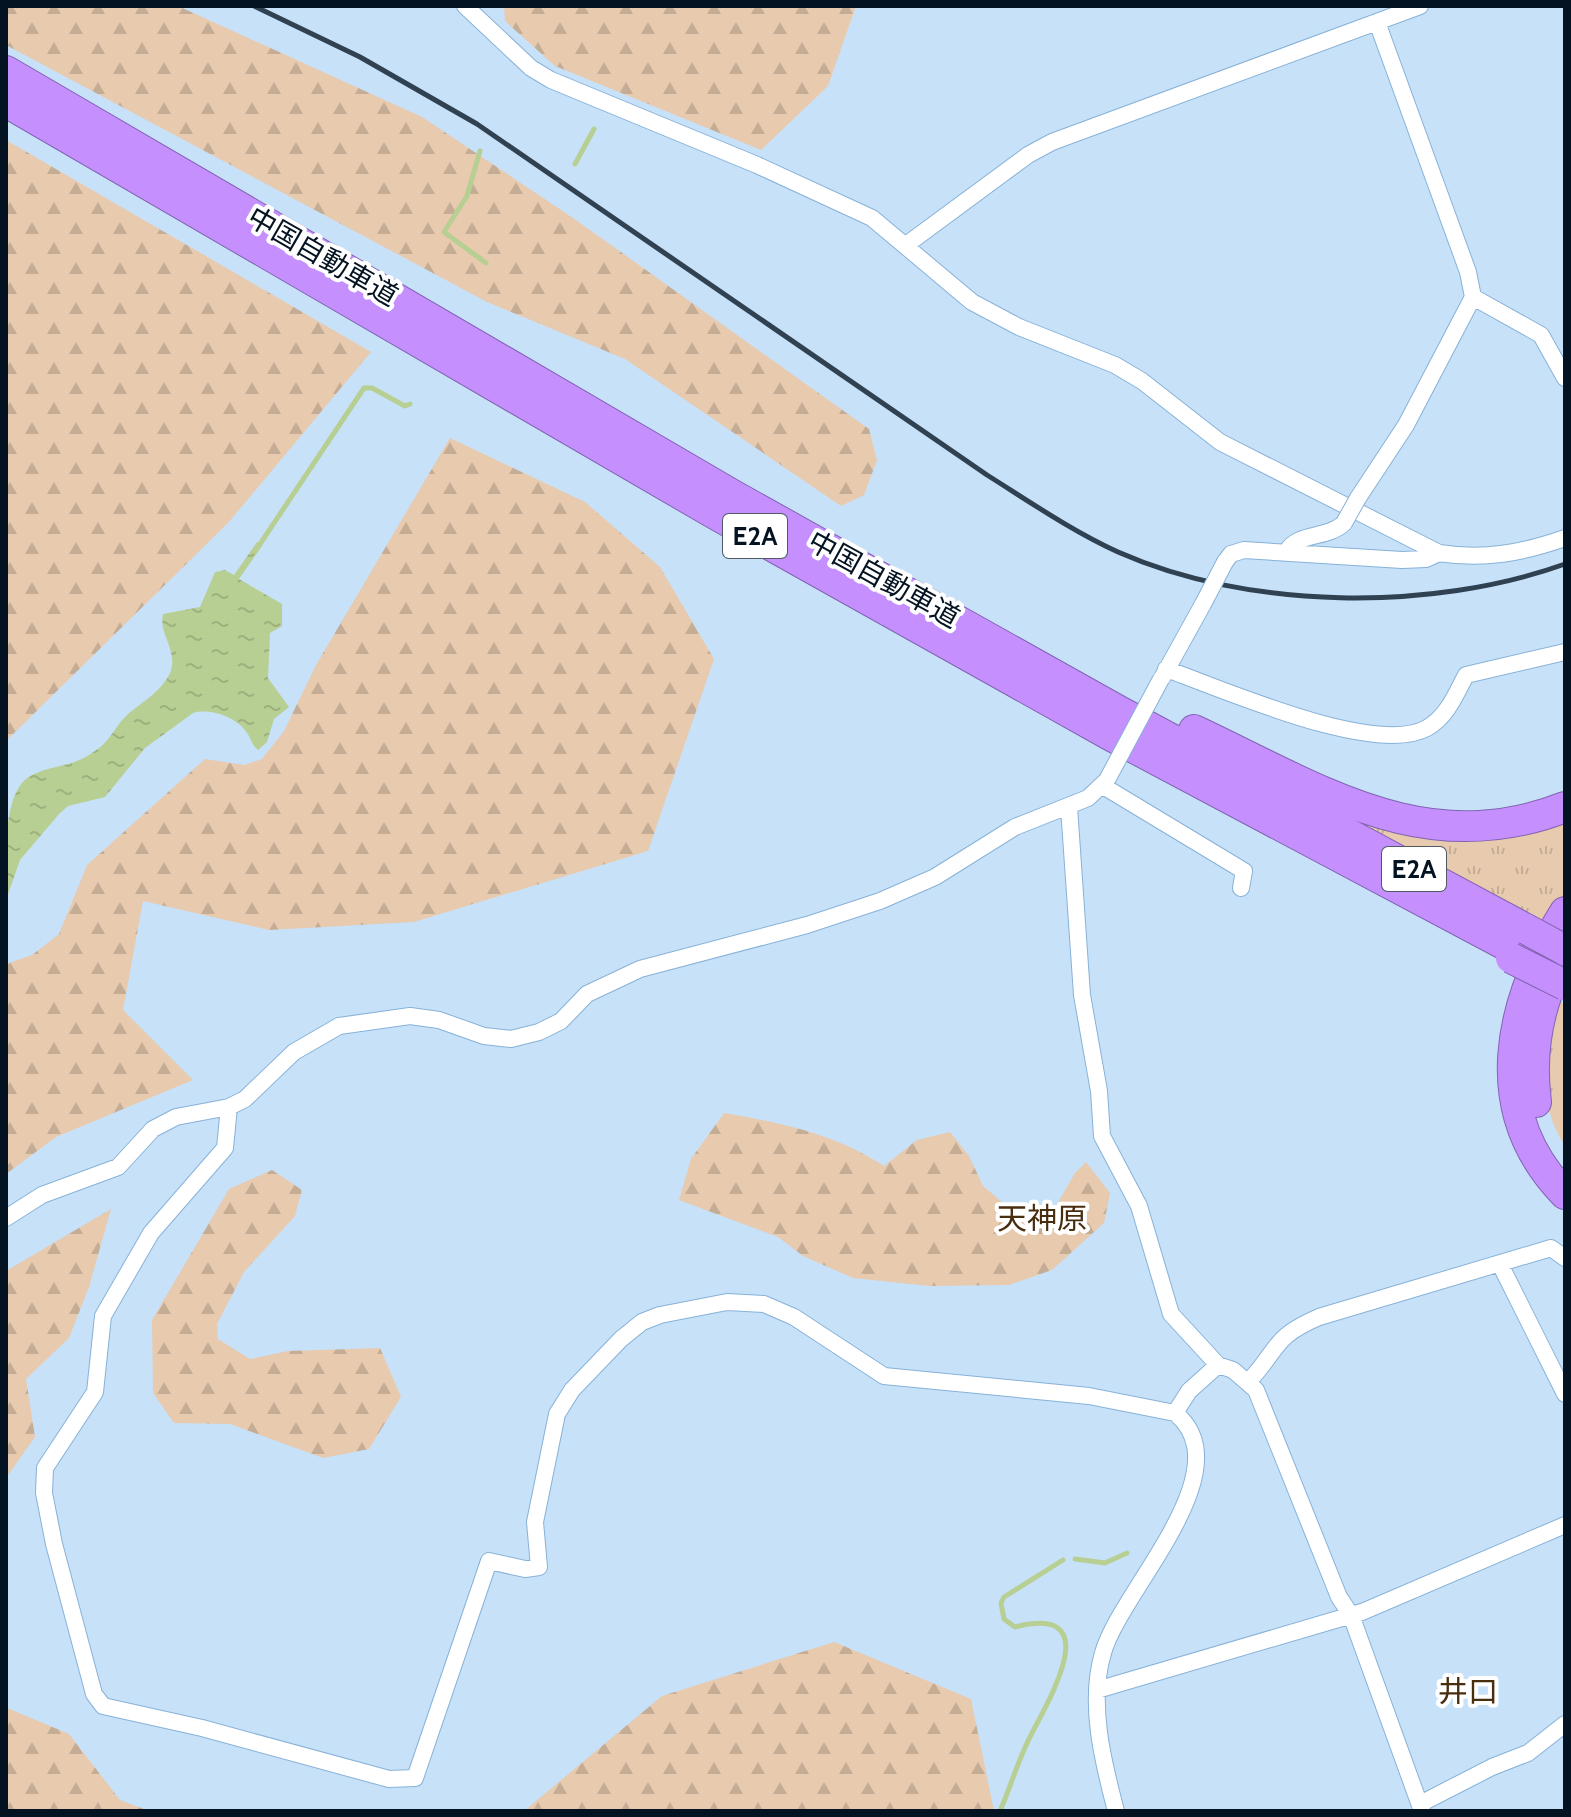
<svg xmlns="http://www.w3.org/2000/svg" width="1571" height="1817" font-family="Cabin,'Noto Sans JP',sans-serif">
  <defs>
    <pattern id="grass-tufts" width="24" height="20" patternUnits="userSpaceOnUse" patternTransform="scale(2)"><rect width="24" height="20" fill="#e8caae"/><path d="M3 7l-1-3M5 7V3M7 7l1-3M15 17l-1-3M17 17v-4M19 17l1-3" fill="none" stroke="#c5ad95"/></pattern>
    <pattern id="forest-firs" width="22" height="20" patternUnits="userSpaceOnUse" patternTransform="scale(2)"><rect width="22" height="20" fill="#e8caae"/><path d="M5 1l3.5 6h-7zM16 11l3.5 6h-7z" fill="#c5ad95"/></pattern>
    <pattern id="water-ripples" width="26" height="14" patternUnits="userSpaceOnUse" patternTransform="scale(2)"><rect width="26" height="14" fill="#b8cf93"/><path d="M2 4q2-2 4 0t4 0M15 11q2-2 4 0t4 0" fill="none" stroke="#9db17e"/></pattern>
  </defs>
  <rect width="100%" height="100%" fill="#c7e1f9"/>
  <path fill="url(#grass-tufts)" d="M 1565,814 L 1565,897 L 1548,923 L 1345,817 Z
    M 1556,1000 L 1565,1004 L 1565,1146 C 1534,1099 1547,1051 1556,1000 Z"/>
  <path fill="url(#forest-firs)" d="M 6,6 L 178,6 L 422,117 L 573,218 L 869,429 L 877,460 L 864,495 L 841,506 L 625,359 L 487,302 L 6,45 Z
    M 504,6 L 856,6 L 828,86 L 761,150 L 555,66 L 505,21 Z
    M 6,140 L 371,352 L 228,523 L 6,741 Z
    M 450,438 L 585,502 L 660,567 L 714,659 L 648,851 L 414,922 L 269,930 L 143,901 L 123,1010 L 193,1080 L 56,1137 L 6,1174 L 6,964 L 32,955 L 59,934 L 87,865 L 205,759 L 244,765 L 262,759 L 284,731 L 316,665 Z
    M 724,1113 C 782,1123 835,1134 884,1166 L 917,1140 L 950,1132 L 969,1156 L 983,1186 L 1015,1213 L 1053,1211 L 1075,1173 L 1086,1162 L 1110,1193 L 1104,1223 L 1052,1270 L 1009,1285 L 929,1286 L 853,1278 L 803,1256 L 778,1237 L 679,1200 L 691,1159 Z
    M 272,1170 L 302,1190 L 295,1216 L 244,1272 L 217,1324 L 218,1339 L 250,1359 L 288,1351 L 380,1348 L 401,1397 L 369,1449 L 323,1458 L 230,1424 L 174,1423 L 153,1393 L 152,1320 L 229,1189 Z
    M 111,1209 L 89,1287 L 69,1338 L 26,1379 L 35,1437 L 6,1478 L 6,1271 Z
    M 834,1642 L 971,1699 L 994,1811 L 524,1811 L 662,1696 Z
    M 7,1708 L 69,1734 L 120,1800 L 149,1811 L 6,1811 Z"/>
  <path fill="url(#water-ripples)" d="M 257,542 L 262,546 L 239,579 L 282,604 L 282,626 L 270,633 L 268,678 L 289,707 L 274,719 L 267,742 L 258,750 C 251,744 252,740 247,733 C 237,717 210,708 193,713 L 145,748 L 105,797 L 68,806 L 59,814 L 20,860 L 6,900 C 6,868 0,790 32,775 C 57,763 72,769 99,748 C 111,739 116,725 127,715 C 142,702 161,692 170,673 C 179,651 158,634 163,614 L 200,607 L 215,572 L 225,570 L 234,575 Z"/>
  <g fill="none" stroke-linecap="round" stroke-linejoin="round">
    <path stroke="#b8cf93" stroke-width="5" d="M 480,151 L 467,196 L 444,232 L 486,263
      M 575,164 L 594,129
      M 258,547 L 364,388 L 372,388 L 405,406 L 410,404
      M 1075,1559 L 1105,1563 L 1127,1553
      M 1000,1811 C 1010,1788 1017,1764 1028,1741 C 1046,1704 1110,1603 1015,1627 L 1004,1619 L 1001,1603 L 1004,1597 L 1063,1560"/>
    <g stroke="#87b2d8" stroke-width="18">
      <path id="minor" d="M 465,6 L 531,68 L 551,80 L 757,165 L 872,218 L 972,302 L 1019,327 L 1115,365 L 1142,381 L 1220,442 L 1439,553 C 1484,560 1522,553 1565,538
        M 906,245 L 1028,155 L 1052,142 L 1420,6
        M 1473,297 L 1541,335 L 1565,378
        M 1358,498 L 1406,425 L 1473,297 L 1468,272 L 1377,22
        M 1287,551 C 1298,532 1328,539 1344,523
        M 1225,562 L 1231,554 L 1244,550 L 1402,560 L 1426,559 L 1439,553
        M 1166,669 C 1223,689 1375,757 1427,728 C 1447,717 1456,694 1466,675 L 1565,652
        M 1162,678 L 1203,604
        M 1103,786 L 1244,871 L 1241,888
        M 1069,807 L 1082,995 L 1099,1091 L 1102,1136 L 1139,1206 L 1171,1314 L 1218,1365 L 1233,1370 L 1256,1390 L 1339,1597 L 1351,1615 L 1422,1811
        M 229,1107 L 225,1148 L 151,1233 L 103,1316 L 95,1392 L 45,1468 L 44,1493 L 54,1544 L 94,1694 L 103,1706 L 202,1728 L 389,1779 L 415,1778 L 489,1561 L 525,1569 L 539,1567 L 535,1522 L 557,1414 L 572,1390 L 621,1339 L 642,1322 L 660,1315 L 727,1302 L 764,1304 L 794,1317 L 884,1376 L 1089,1396 L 1175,1413 C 1245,1470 1120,1591 1103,1653 C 1088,1703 1103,1762 1116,1811
        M 6,1218 L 42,1195 L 118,1167 L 153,1129 L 176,1117 L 229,1107 L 245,1099 L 294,1052 L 339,1026 L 410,1016 L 439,1020 L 484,1036 L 511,1039 L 539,1032 L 561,1021 L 587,994 L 640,969 L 807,925 L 880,901 L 935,877 L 1015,827 L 1088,798 L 1107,780
        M 1500,1264 L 1565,1394
        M 1249,1381 C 1280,1348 1271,1338 1319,1317 L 1551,1248 L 1565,1258
        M 1175,1413 L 1189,1391 L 1218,1365
        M 1097,1690 L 1362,1612 L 1565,1525
        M 1420,1804 L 1492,1767 L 1528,1753 L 1565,1724"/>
    </g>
    <g stroke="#8164b1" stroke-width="32">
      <path id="motorway" d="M 6,71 L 731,494 L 1119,711 L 1526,929
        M 6,102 L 715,514 L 1108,734 L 1515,950
        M 1194,730 C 1318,788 1425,862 1565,807
        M 1565,912 C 1509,1002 1483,1110 1565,1194
        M 1536,1102 C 1529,1049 1539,1001 1564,955"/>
    </g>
    <use href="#minor" stroke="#fff" stroke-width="16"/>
    <use href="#motorway" stroke="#c58ffe" stroke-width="30"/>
    <path stroke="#304151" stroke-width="5" d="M 254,6 L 360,57 L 477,124 L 987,475 C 1030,502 1072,531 1118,552 C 1249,610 1431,612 1565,564"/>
    <g stroke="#87b2d8" stroke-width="18" stroke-linecap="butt">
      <path id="minor-bridge" d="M 1344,523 L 1358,498
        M 1203,604 L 1225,562
        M 1107,780 L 1161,679"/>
    </g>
    <g stroke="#8164b1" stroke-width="32" stroke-linecap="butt">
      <path id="motorway-bridge" d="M 1526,929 L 1565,950
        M 1511,958 L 1565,985"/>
    </g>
    <use href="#minor-bridge" stroke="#fff" stroke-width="16"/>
    <use href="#motorway-bridge" stroke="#c58ffe" stroke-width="30"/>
  </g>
  <g text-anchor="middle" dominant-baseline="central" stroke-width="8" stroke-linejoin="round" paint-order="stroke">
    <g fill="#fff" stroke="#4f5a64" stroke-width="2">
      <rect x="723" y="514" width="64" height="44" rx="6"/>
      <rect x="1382" y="847" width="64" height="44" rx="6"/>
    </g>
    <g font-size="26" font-weight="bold" fill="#041321">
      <text x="755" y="536">E2A</text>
      <text x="1414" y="869">E2A</text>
    </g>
    <g font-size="28" fill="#041321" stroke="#fff">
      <text transform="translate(323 256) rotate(30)">中国自動車道</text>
      <text transform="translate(884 579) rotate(29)">中国自動車道</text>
    </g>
    <g font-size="30" fill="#492d0f" stroke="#fff">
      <text x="1042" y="1218">天神原</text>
      <text x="1468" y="1691">井口</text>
    </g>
  </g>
  <rect width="1571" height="1817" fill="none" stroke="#041321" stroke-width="16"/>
</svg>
